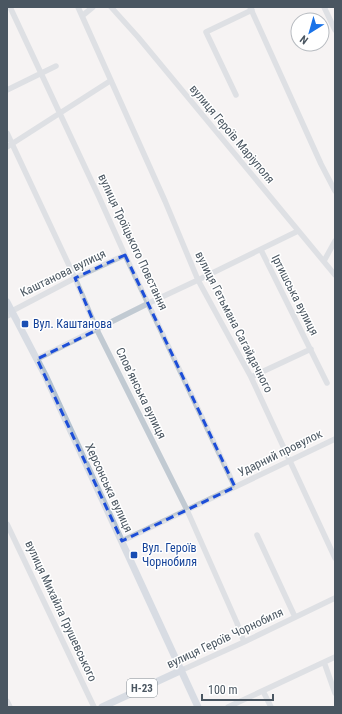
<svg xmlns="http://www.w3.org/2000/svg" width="342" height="714" font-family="'Roboto Condensed',sans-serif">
  <rect width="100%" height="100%" fill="#f5f3f3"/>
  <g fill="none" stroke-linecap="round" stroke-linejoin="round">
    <path stroke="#c1cad2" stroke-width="5.5" d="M 10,7 L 99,197 L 125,255 L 235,487
      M 78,7 L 165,201 L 198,280 L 251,377 L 335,558
      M 111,7 L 138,37 L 335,275
      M 250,7 L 321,164 L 335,191
      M 324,7 L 335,30
      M 82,16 L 93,7
      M 7,90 L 56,66
      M 236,95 L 206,32 L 252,10
      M 7,133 L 75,278 L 97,330 L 187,510 L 237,623 L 244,642
      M 7,147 L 110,81
      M 261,250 L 327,383
      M 324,261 L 335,241
      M 12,311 L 75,278 L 125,255
      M 7,316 L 13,313
      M 37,359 L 149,303 L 198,280 L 298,231
      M 251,377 L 311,349
      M 7,524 L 94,707
      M 257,535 L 295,617
      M 122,541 L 335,439
      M 324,662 L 335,693
      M 182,670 L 244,642 L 335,598
      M 263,691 L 271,707
      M 7,701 L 10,707
      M 228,707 L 335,657"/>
    <path stroke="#b3c2d1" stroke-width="7" d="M 7,302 L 45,375 L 198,707
      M 102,707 L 182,670"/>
  </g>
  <path d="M0 0H342V714H0ZM 125,255 L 235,487 L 122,541 L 37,359 L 97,330 L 75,278 Z" fill="#f5f3f3" fill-opacity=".55" fill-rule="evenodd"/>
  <path fill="none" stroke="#1d4ed8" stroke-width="3" stroke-dasharray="8 5" stroke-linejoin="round" d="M 125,255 L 235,487 L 122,541 L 37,359 L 97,330 L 75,278 Z"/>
  <g fill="#1a4fb4" stroke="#fff" stroke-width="1.5">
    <rect x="21" y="320" width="8" height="8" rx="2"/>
    <rect x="130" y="551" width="8" height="8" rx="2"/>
  </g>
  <g text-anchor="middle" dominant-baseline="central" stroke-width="3" stroke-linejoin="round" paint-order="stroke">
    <rect fill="#fff" stroke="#808990" stroke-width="1" x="127" y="679" width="30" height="18" rx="3"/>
    <g font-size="11" font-weight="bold" fill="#4a5661">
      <text x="142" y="688">Н-23</text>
    </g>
    <g font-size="12" fill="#4a5661" stroke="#fff">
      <text transform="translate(232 134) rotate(50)">вулиця Героїв Маріуполя</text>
      <text transform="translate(133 242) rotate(65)">вулиця Троїцького Повстання</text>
      <text transform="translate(63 273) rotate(-26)">Каштанова вулиця</text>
      <text transform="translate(295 295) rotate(63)">Іртишська вулиця</text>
      <text transform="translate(234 322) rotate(63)">вулиця Гетьмана Сагайдачного</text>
      <text transform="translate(141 393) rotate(64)">Словʼянська вулиця</text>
      <text transform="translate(280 453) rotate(-26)">Ударний провулок</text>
      <text transform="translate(109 488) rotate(65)">Херсонська вулиця</text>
      <text transform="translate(61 611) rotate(65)">вулиця Михайла Грушевського</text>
      <text transform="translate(225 638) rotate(-25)">вулиця Героїв Чорнобиля</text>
    </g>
    <g font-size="12" fill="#164399" stroke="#fff" text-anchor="start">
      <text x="33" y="324">Вул. Каштанова</text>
      <text x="142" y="548">Вул. Героїв<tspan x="142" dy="14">Чорнобиля</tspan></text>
    </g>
  </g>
  <rect width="342" height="714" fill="none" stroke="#4a5661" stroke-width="16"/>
  <g transform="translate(310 32) rotate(217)"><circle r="19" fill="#ffffff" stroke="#b7bbc0"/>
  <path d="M0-3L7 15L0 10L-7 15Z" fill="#1a73e8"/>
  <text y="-6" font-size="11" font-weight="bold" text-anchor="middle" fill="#4a5661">N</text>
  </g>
  <path d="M202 694v6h71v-6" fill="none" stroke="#4a5661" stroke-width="2"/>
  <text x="208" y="694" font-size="12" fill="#4a5661" stroke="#ffffff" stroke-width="3" paint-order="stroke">100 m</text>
</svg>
